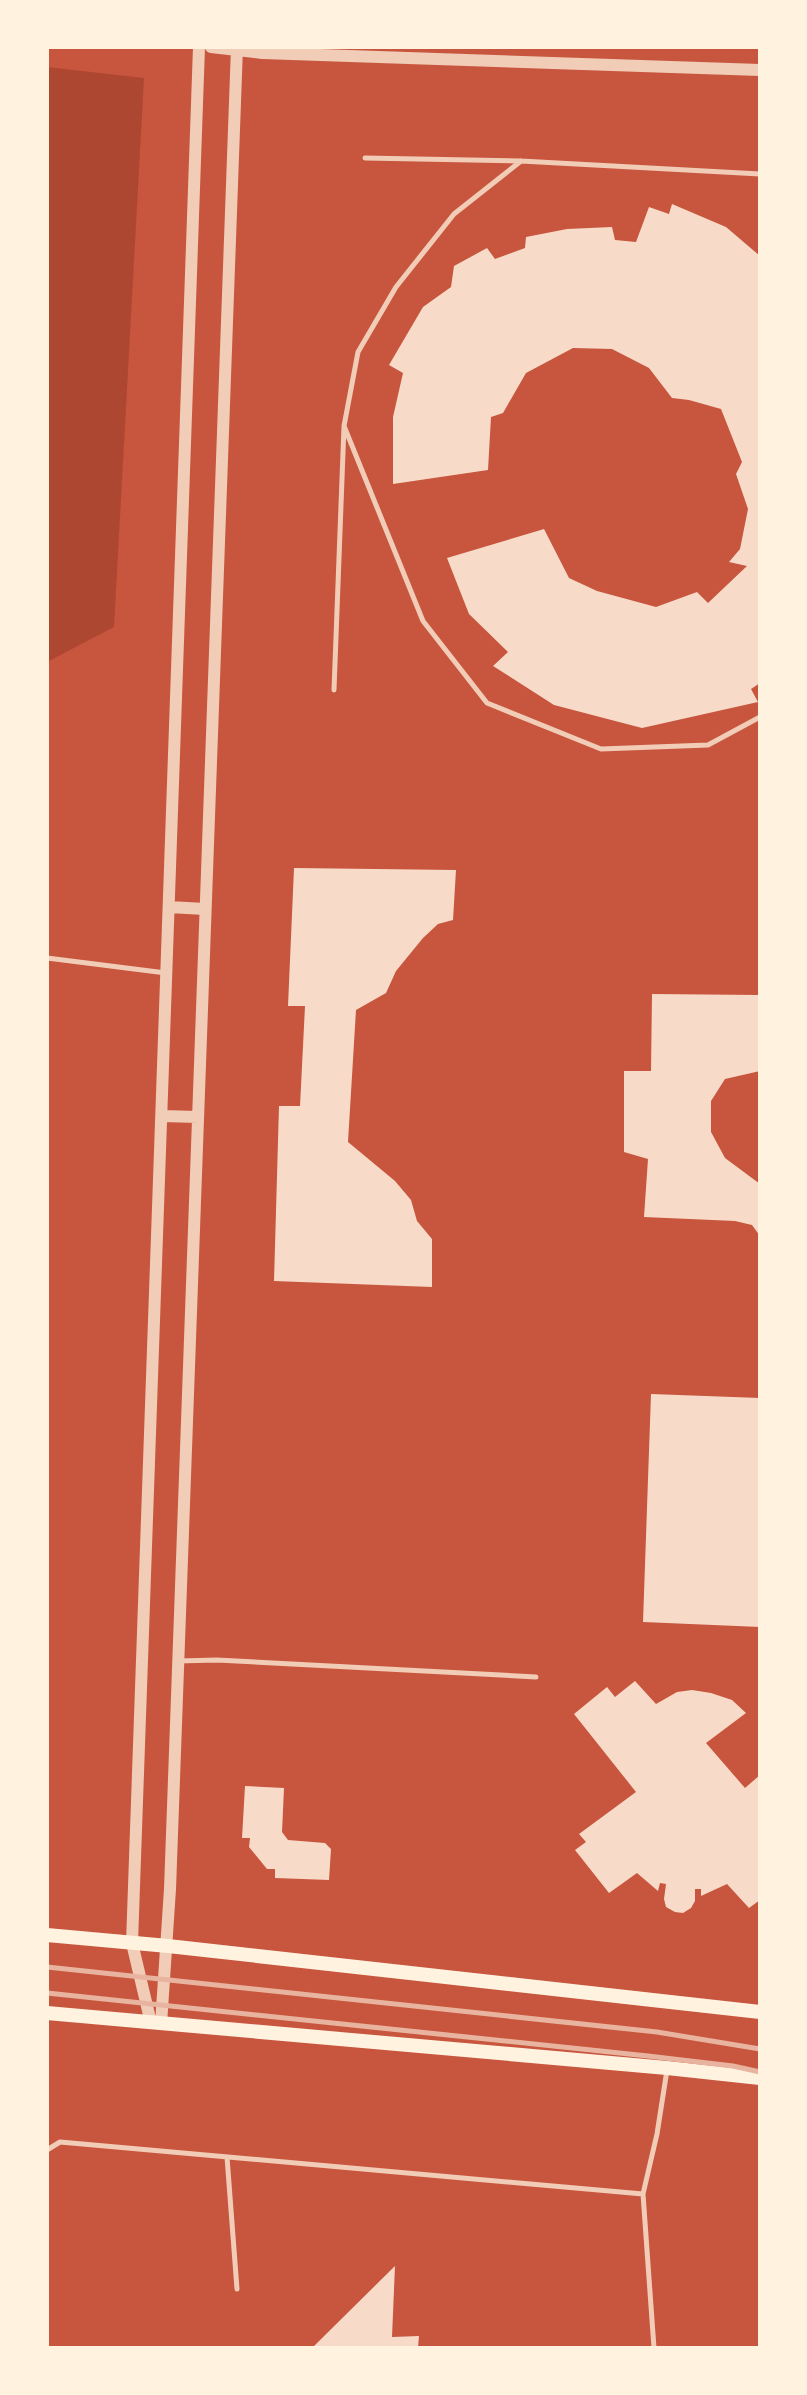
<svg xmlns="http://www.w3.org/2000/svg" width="807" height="2395" font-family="Helvetica,sans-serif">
  <rect width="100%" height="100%" fill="#c8553d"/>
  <path fill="#ae4732" d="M 47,67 L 144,78 L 114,627 L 47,662 Z"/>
  <path fill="#f7dbc8" d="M 672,204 L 726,227 L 760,256 L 760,683 L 751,689 L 758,702 L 642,728 L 554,705 L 493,666 L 508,652 L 469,614 L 447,558 L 544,529 L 569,578 L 597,591 L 656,607 L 697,592 L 708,603 L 747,566 L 729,562 L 740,549 L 748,509 L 736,474 L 742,462 L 721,409 L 689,400 L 672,398 L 649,368 L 612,349 L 573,348 L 526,373 L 503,413 L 491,417 L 488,470 L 393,484 L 393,417 L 403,373 L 389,365 L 423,307 L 451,287 L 454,266 L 487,248 L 495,259 L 525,248 L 526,237 L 567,229 L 612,227 L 615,240 L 636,242 L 649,207 L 669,214 Z
    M 294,868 L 456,870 L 453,920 L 438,924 L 423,938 L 396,971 L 386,993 L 356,1010 L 348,1142 L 395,1181 L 411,1200 L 417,1221 L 432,1239 L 432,1287 L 274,1281 L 279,1106 L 300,1106 L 305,1006 L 288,1006 Z
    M 652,994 L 760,995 L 760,1071 L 725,1079 L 711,1101 L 711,1132 L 725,1158 L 760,1184 L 760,1236 L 752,1225 L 735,1221 L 644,1217 L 648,1159 L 624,1152 L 624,1071 L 651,1071 Z
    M 651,1394 L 760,1398 L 760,1627 L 643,1622 Z
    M 635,1681 L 656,1704 L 677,1692 L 692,1690 L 711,1693 L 732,1700 L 746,1713 L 706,1743 L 745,1788 L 760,1775 L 760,1900 L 749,1908 L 727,1884 L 701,1896 L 701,1889 L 695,1889 L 695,1901 L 691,1908 L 683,1913 L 675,1912 L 666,1907 L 664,1899 L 666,1884 L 660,1883 L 658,1891 L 637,1873 L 609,1893 L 575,1850 L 586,1842 L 579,1834 L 636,1792 L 574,1714 L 607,1687 L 615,1697 Z
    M 245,1786 L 284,1788 L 282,1832 L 288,1840 L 325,1843 L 331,1849 L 329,1880 L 275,1878 L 275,1869 L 267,1869 L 249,1847 L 250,1838 L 242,1838 Z
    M 395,2266 L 392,2337 L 419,2336 L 418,2348 L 312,2348 Z"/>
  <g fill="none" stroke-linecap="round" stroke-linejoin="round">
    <path stroke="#f1ccb7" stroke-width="5" d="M 365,158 L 521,161 L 760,174
      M 344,426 L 423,621 L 487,703 L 601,749 L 708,745 L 760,717
      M 334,690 L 344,426 L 358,352 L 396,287 L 454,214 L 521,161
      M 47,958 L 166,973
      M 178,1661 L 217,1660 L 536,1677
      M 47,2150 L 60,2142 L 643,2194
      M 227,2157 L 237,2289
      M 654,2348 L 643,2194 L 657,2134 L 667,2070"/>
    <path stroke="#f1ccb7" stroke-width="12" d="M 211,47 L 262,53 L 760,70
      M 169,907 L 205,909
      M 162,1116 L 198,1117
      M 151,2023 L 132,1943 L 199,47
      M 161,2024 L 170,1889 L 237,47"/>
    <path stroke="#fff3e0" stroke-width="14" d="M 47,1935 L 168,1946 L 760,2012
      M 47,2013 L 667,2068 L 760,2078"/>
    <path stroke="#e9b49f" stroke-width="5" d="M 47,1967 L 657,2032 L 760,2049
      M 47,1993 L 648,2056 L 733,2066 L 760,2072"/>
  </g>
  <rect width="807" height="2395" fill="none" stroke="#fff3e0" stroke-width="98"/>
</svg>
